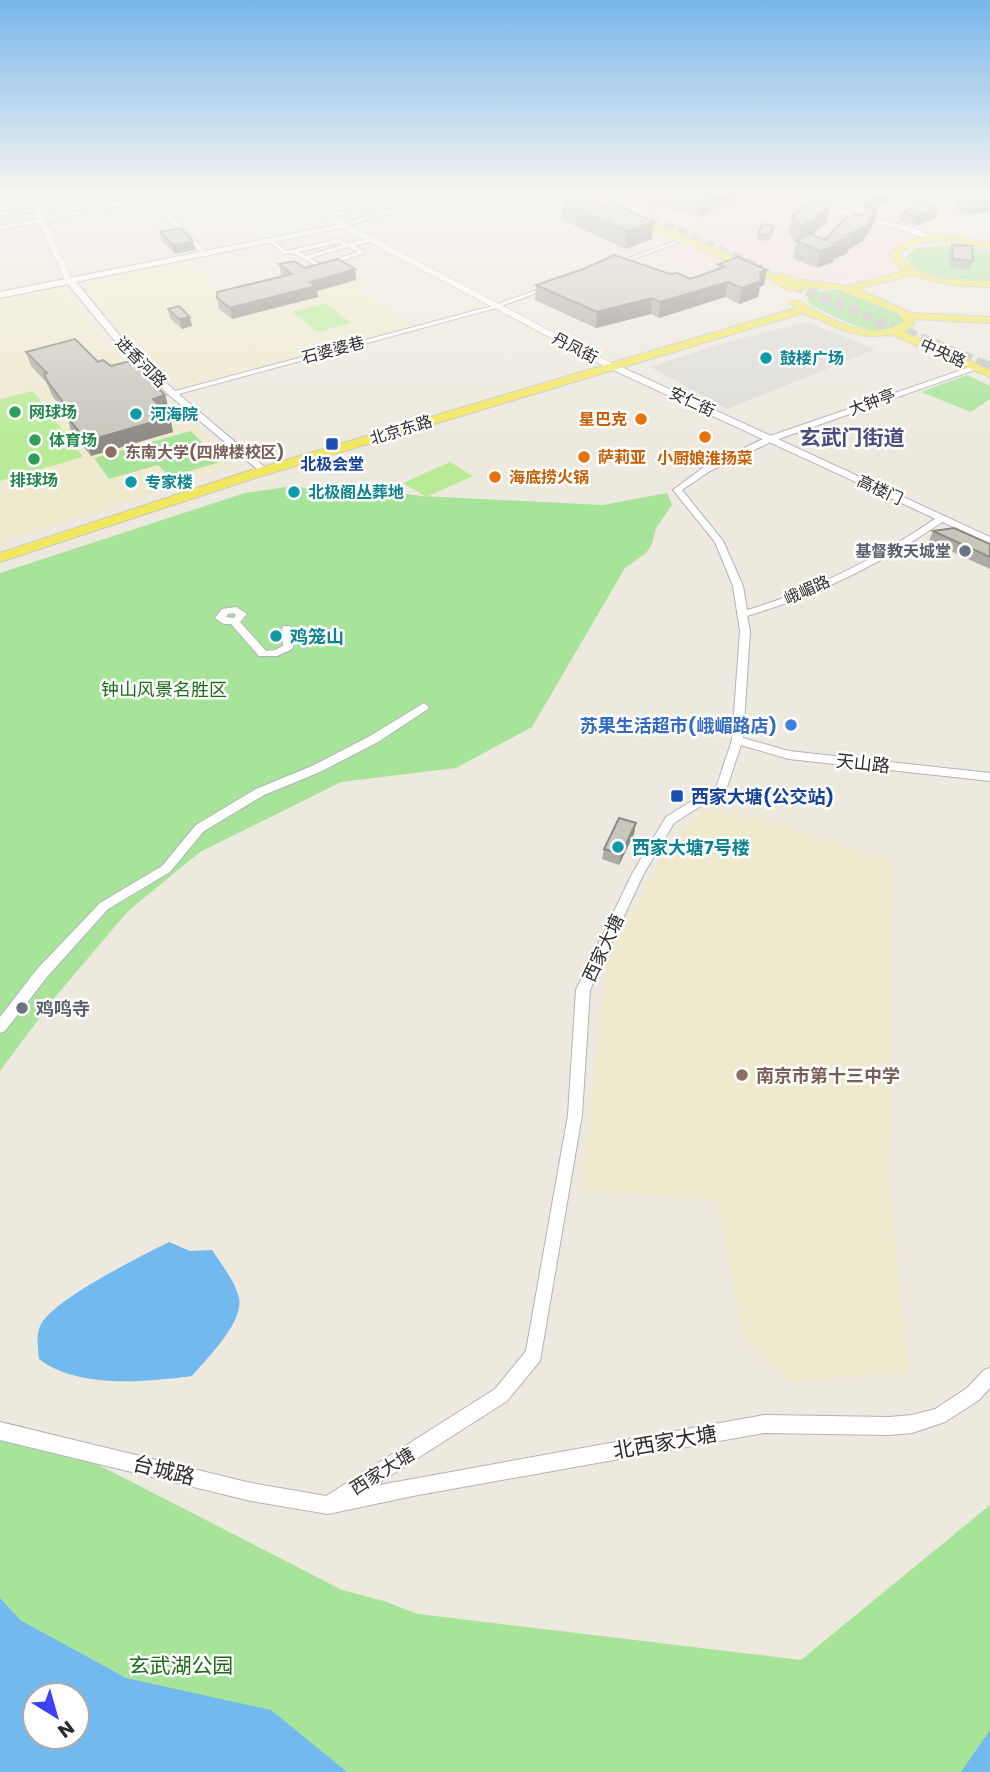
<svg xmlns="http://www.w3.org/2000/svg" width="990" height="1772" font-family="Poppins,'Noto Sans SC',sans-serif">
  <rect width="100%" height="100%" fill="#ede9de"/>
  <path fill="#efeace" d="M 766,191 L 990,191 L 990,206 L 941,197 L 929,209 L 952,221 L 935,234 Z
    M 190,262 L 218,288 L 232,285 L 243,295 L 285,284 L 274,274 L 307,266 L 318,274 L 343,267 L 369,285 L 358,289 L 413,327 L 180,389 L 129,337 L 80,283 Z
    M 60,288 L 108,344 L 140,371 L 236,466 L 0,542 L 0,299 Z
    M 701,810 L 757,818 L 891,863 L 890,1190 L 909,1373 L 789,1381 L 744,1341 L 717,1201 L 581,1189 L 607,962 L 657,865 Z"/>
  <path fill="#f4dedc" d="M 602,191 L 759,191 L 921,233 L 891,246 L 884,254 L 896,270 L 848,281 L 820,281 L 799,277 L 763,261 L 707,279 L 652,254 L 708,235 Z"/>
  <path fill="#a7e49a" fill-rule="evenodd" d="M 933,246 L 960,246 L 990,251 L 990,280 C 966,279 919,281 905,257 L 916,248 Z
    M 835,290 L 848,292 L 898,314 L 903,321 C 883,345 834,316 812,306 L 807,300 L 810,293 Z
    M 967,375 L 990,386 L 990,399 L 971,412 L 921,392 Z
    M 191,431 L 220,462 L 170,477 L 158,465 L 109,479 L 94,458 Z
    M 293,486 L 327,492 L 383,491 L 421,496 L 603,505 L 667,493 L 672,505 L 656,528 L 652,544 L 646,553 L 625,568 L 532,727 L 456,768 L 341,782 L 200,852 L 128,911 L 56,996 L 0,1071 L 0,573 L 245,493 Z
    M 0,1422 L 23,1426 L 342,1590 L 384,1601 L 418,1614 L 801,1660 L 990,1505 L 990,1772 L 0,1772 ZM 35,1695 L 77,1695 L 77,1737 L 35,1737 Z"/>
  <path fill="#b9eb96" d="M 325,303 L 351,323 L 318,332 L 292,312 Z
    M 33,391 L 83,457 L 0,481 L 0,399 Z
    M 450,462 L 473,476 L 426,497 L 403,483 Z"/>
  <path fill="#dddbd5" d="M 806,322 L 876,349 L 727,409 L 650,367 L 720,344 Z"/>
  <path fill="#71b9ef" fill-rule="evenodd" d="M 169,1242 L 190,1251 L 212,1250 C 221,1264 235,1281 239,1298 C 244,1322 207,1358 192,1376 C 145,1382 78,1389 39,1359 C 38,1346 35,1332 43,1321 C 61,1296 139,1257 169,1242 Z
    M 0,1598 L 20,1620 L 126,1678 L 271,1710 L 347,1772 L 0,1772 ZM 35,1695 L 77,1695 L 77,1737 L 35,1737 Z
    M 990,1730 L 990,1772 L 961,1772 Z"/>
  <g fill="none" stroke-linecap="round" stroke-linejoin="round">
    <path stroke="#c6c3ba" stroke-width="10" stroke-dasharray="10 5" stroke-linecap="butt" d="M 650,218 L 761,269
      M 780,279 L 916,338
      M 907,332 L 987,366"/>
    <path stroke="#c6c3ba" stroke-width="13" stroke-dasharray="13 6" stroke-linecap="butt" d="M 982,365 L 990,368"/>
    <g stroke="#b2b2bf" stroke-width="2">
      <path id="minor" d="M 179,191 L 192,191 L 156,199 L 208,254 L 208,256 L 204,256 L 151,200 L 0,230 L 0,226 Z
        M 292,191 L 375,198 L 378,196 L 425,203 L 422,205 L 377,201 L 370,207 L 325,219 L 323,216 L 366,205 L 371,201 L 275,192 Z
        M 31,192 L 29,195 L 0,199 L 0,195 Z
        M 38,208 L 36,211 L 0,216 L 0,212 Z
        M 683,238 L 688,239 L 615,266 L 610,265 Z
        M 338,239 L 349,243 L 369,239 L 372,241 L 355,246 L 365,251 L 365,253 L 320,268 L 293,253 L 284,254 L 268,241 L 273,240 L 287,251 ZM 338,243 L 343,245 L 306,256 L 299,252 ZM 348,247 L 358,252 L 321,264 L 310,258 Z
        M 548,286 L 553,287 L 496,308 L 175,395 L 168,393 L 492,306 Z
        M 973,366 L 980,368 L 773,441 L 710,471 L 682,490 L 723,541 L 743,586 L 747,610 C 815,590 880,557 939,516 L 945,516 L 945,520 C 885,562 818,595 747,616 L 750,631 L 743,738 L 789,751 L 990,773 L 990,781 L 789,759 L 741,745 L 726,790 L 674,823 L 643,875 L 590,990 L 582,1115 L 540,1361 L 507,1401 L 374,1486 L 764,1415 L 889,1417 L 912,1415 L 935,1409 L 967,1388 L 984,1370 L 990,1368 L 990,1388 L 979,1400 L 945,1422 L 912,1433 L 889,1435 L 764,1433 L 413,1496 L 328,1514 L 251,1501 L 0,1440 L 0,1422 L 251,1483 L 326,1496 L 495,1389 L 526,1351 L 568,1115 L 576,990 L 632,874 L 666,817 L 717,785 L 732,740 L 740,631 L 733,586 L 715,542 L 673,490 L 704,467 L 767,437 Z
        M 236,607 L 247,614 L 240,622 L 266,651 L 275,650 L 283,646 L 282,628 L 284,626 L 290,626 L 293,647 L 292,649 L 277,656 L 259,656 L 231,624 L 224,624 L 215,618 L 222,609 ZM 234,613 L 236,615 L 234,618 L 226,617 L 228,614 Z
        M 424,703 L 429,707 L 428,709 L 378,742 L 320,772 L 264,795 L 204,831 L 170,872 L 108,909 L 47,977 L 5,1031 L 0,1033 L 0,1017 L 37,969 L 100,903 L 162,866 L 196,825 L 256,789 L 312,766 L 370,736 Z"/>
    </g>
    <g stroke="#b2b2bf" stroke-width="2">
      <path id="tertiary" d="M 453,191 L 465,191 L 341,228 L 76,282 L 129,347 L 175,391 L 267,469 L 267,473 L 263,474 L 169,395 L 123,351 L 68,284 L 0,298 L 0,292 L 340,224 Z
        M 756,191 L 769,191 L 914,228 L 941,240 L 934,242 L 908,232 Z
        M 611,365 L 617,365 L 990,537 L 990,544 L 611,369 Z"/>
    </g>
    <g stroke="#b2b2bf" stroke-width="1">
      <path id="secondary" d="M 24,191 L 32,191 L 74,284 L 66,282 Z
        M 273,191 L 284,191 L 619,367 L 610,369 Z"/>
    </g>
    <g stroke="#c8c8c8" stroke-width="2">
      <path id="primary" d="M 566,191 L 578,191 L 776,275 L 781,273 L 797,279 L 848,286 L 903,271 L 889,255 C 912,226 958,236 990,243 L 990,249 C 963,243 920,232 899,255 C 917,282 962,281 990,281 L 990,287 L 951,285 L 911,275 L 859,289 L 911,313 L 990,317 L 990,323 L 914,319 L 913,325 L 904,332 L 990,370 L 990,377 L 893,335 L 869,336 L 848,332 L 803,313 L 252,479 L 0,562 L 0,553 L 242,473 L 796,308 L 790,303 L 791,301 L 799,301 C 827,318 872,344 903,322 L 899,314 L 840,290 L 814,288 L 789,291 L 775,282 Z"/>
    </g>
    <use href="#minor" fill="#fff" fill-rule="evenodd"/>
    <use href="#tertiary" fill="#fff" fill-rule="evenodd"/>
    <use href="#secondary" fill="#fff" fill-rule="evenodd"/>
    <use href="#primary" fill="#f2e85f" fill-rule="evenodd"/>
  </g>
  <path fill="#adaba2" d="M 506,191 L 543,191 L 543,195 L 525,200 Z
    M 621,191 L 750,191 L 700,217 L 637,198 Z
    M 872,191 L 947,191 L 925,204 L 936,217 L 916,226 L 900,221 L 902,213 L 922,204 L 896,197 L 863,212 Z
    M 990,191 L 969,215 L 953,208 L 956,195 Z
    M 563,203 L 652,239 L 626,249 L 562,220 Z
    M 830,207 L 826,224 L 811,235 L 825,240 L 862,216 L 877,209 L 873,225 L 863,241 L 848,250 L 847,254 L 834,259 L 833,262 L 817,268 L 793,258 L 796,243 L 788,233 L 792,216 Z
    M 160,232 L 195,250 L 175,254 L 162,241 Z
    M 773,232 L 769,241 L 757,240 L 758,234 Z
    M 952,245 L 973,261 L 970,270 L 950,268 L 949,254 Z
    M 279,264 L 304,268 L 355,269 L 356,280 L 317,291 L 318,297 L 232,319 L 219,309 L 217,298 L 282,276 L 281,275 Z
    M 718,264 L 764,285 L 760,287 L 758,297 L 739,304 L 725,297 L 659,318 L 651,314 L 596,328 L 535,300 L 536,285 L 670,274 L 690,279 L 718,270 Z
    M 168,309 L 192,326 L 182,329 L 170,318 Z
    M 26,352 L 98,362 L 157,381 L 159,389 L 165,395 L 169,410 L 165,411 L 170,417 L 173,432 L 91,456 L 71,431 L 67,416 L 53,397 L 46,382 L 31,366 Z
    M 933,531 L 990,544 L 990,569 L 929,541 Z
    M 634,834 L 619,865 L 602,859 L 604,849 Z"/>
  <path fill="#8d8b84" d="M 525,191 L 543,191 L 543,195 L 525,200 Z
    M 721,191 L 750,191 L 700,217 L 702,201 Z
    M 880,191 L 898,191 L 896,197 L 863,212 L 866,197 Z
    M 927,191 L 947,191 L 923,205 Z
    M 990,199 L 990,211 L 969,215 L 974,202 Z
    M 830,207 L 826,224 L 801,243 L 798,241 L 801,227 Z
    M 939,208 L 936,217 L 916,226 L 918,217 Z
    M 877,209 L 873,225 L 863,241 L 848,250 L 847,254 L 834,259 L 833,262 L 817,268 L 820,251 L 847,236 Z
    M 654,222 L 652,239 L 626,249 L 627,231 Z
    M 193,241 L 195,250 L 175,254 L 173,245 Z
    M 355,269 L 356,280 L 317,291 L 318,297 L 232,319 L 230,308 L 310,282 Z
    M 767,270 L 764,285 L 760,287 L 758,297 L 739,304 L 742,288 L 760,272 Z
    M 728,282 L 725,297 L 659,318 L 660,302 Z
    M 652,298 L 651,314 L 596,328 L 597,312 Z
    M 190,317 L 192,326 L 182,329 L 179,319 Z
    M 165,395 L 169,410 L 157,414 L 153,399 Z
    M 170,417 L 173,432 L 91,456 L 87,441 Z
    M 636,823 L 634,834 L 619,865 L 621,854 Z"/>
  <path fill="#c9c7bc" stroke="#8d8b84" stroke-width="2" d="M 670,191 L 721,191 L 702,201 Z
    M 872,191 L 880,191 L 866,197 Z
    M 961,191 L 990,191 L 990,199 L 974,202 L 956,195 Z
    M 585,198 L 604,206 L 612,203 L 654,222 L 627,231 L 563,203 Z
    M 814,199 L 830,201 L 830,207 L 801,227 L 792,216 Z
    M 924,203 L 939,208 L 918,217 L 902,213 Z
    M 874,208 L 877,209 L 867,225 L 847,236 L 851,237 L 833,243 L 837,245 L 820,251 L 796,241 L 810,234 L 825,240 L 844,219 L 854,214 L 862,216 Z
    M 762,224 L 774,226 L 770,235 L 758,234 Z
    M 181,228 L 193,241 L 173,245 L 160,232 Z
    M 952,245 L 972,246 L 973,261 L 953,259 Z
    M 614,255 L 670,274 L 677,273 L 690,279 L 725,267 L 718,264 L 738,257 L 767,270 L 760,272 L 761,281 L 742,288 L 728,282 L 660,302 L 652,298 L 597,312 L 536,285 L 586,268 Z
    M 338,259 L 355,269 L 310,282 L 316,286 L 230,308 L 217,298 L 217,292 L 292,274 L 279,264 L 295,261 L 304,268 Z
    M 179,306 L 190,317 L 179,319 L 168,309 Z
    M 75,339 L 98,362 L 103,360 L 111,366 L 134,360 L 157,381 L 152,382 L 165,395 L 153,399 L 170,417 L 87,441 L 66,416 L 72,414 L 48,382 L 44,374 L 47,373 L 26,352 Z
    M 954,528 L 990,544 L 990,557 L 933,531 Z
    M 619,818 L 636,823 L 621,854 L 604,849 Z"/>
  <linearGradient id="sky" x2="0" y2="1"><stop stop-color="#78b6eb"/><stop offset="0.44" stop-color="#f7f5f0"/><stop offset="1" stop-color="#f7f5f0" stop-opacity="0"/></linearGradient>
  <rect width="990" height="439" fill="url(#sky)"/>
  <g fill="#0f9aa8" stroke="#fff" stroke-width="2.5">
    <circle cx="766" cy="358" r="7"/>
    <circle cx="136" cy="414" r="7"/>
    <circle cx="131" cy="482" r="7"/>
    <circle cx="294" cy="492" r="7"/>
    <circle cx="276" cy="636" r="7"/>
    <circle cx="618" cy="847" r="7"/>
  </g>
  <g fill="#2e9e5b" stroke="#fff" stroke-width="2.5">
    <circle cx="15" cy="412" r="7"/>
    <circle cx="35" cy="440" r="7"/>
    <circle cx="34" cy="459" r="7"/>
  </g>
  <g fill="#e8710a" stroke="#fff" stroke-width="2.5">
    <circle cx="641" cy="419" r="7"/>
    <circle cx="705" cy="437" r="7"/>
    <circle cx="584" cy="457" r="7"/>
    <circle cx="495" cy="477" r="7"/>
  </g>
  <g fill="#1a4fb4" stroke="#fff" stroke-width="2.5">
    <rect x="325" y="437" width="14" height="14" rx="3.5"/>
    <rect x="670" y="789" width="14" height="14" rx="3.5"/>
  </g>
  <g fill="#8d6e63" stroke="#fff" stroke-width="2.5">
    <circle cx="111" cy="452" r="7"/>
    <circle cx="742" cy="1075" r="7"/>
  </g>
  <g fill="#6b7280" stroke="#fff" stroke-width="2.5">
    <circle cx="965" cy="551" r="7"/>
    <circle cx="22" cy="1008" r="7"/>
  </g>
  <circle fill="#3f7fe0" stroke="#fff" stroke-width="2.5" cx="791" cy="725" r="7"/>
  <g text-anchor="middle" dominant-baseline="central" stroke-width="5" stroke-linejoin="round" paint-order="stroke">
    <g font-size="16" fill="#2c2c2c" stroke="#fff">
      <text transform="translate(575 348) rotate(27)">丹凤街</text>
      <text transform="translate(333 350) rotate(-15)">石婆婆巷</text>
      <text transform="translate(943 353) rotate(24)">中央路</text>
      <text transform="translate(141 362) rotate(45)">进香河路</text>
      <text transform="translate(692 402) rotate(25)">安仁街</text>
      <text transform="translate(872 402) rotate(-20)">大钟亭</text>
      <text transform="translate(401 430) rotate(-17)">北京东路</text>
      <text transform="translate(880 490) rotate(25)">高楼门</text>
      <text transform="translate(807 590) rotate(-24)">峨嵋路</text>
    </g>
    <g font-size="16" font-weight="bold" fill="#0d838f" stroke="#fff" text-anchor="start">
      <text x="780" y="358">鼓楼广场</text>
      <text x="150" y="414">河海院</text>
      <text x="145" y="482">专家楼</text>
      <text x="308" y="492">北极阁丛葬地</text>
    </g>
    <g font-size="16" font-weight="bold" fill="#27864d" stroke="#fff" text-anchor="start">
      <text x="29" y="412">网球场</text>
      <text x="49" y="440">体育场</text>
      <text x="34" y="480" text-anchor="middle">排球场</text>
    </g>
    <g font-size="16" font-weight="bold" fill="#c56008" stroke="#fff" text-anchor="start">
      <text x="627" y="419" text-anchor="end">星巴克</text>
      <text x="598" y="457">萨莉亚</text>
      <text x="705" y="458" text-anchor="middle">小厨娘淮扬菜</text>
      <text x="509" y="477">海底捞火锅</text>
    </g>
    <g font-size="16" font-weight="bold" fill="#785e54" stroke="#fff" text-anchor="start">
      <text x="125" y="452">东南大学(四牌楼校区)</text>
    </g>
    <g font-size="16" font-weight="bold" fill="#164399" stroke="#fff">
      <text x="332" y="464">北极会堂</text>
    </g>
    <g font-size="16" font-weight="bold" fill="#5b616d" stroke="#fff" text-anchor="end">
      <text x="951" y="551">基督教天城堂</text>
    </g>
    <g font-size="18" font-weight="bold" fill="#0d838f" stroke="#fff" text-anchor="start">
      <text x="290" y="636">鸡笼山</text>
      <text x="632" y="847">西家大塘7号楼</text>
    </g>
    <g font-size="18" fill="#1d6a1a" stroke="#fff">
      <text x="164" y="689">钟山风景名胜区</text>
    </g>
    <g font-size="18" font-weight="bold" fill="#366cbe" stroke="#fff" text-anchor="end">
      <text x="777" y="725">苏果生活超市(峨嵋路店)</text>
    </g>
    <g font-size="18" fill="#2c2c2c" stroke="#fff">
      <text transform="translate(863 763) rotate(6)">天山路</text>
      <text transform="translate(603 948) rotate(-65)">西家大塘</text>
      <text transform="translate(382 1471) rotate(-32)">西家大塘</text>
    </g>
    <g font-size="18" font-weight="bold" fill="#164399" stroke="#fff" text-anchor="start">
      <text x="691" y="796">西家大塘(公交站)</text>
    </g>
    <g font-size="18" font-weight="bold" fill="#5b616d" stroke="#fff" text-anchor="start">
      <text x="36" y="1008">鸡鸣寺</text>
    </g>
    <g font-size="18" font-weight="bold" fill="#785e54" stroke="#fff" text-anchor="start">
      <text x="756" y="1075">南京市第十三中学</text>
    </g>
    <g font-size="21" font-weight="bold" fill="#4b4c7d" stroke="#fff">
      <text x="852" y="437">玄武门街道</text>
    </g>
    <g font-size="21" fill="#2c2c2c" stroke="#fff">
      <text transform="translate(665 1442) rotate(-10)">北西家大塘</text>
      <text transform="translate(164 1470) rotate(14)">台城路</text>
    </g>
    <g font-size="21" fill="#1d6a1a" stroke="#fff">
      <text x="181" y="1665">玄武湖公园</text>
    </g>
  </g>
  <g transform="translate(56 1716) rotate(143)"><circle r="33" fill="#ffffff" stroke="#ababab" stroke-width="2"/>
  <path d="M0-5L12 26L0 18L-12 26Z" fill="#3e41fb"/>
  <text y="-10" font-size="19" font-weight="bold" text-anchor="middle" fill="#2c2c2c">N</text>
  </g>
</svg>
